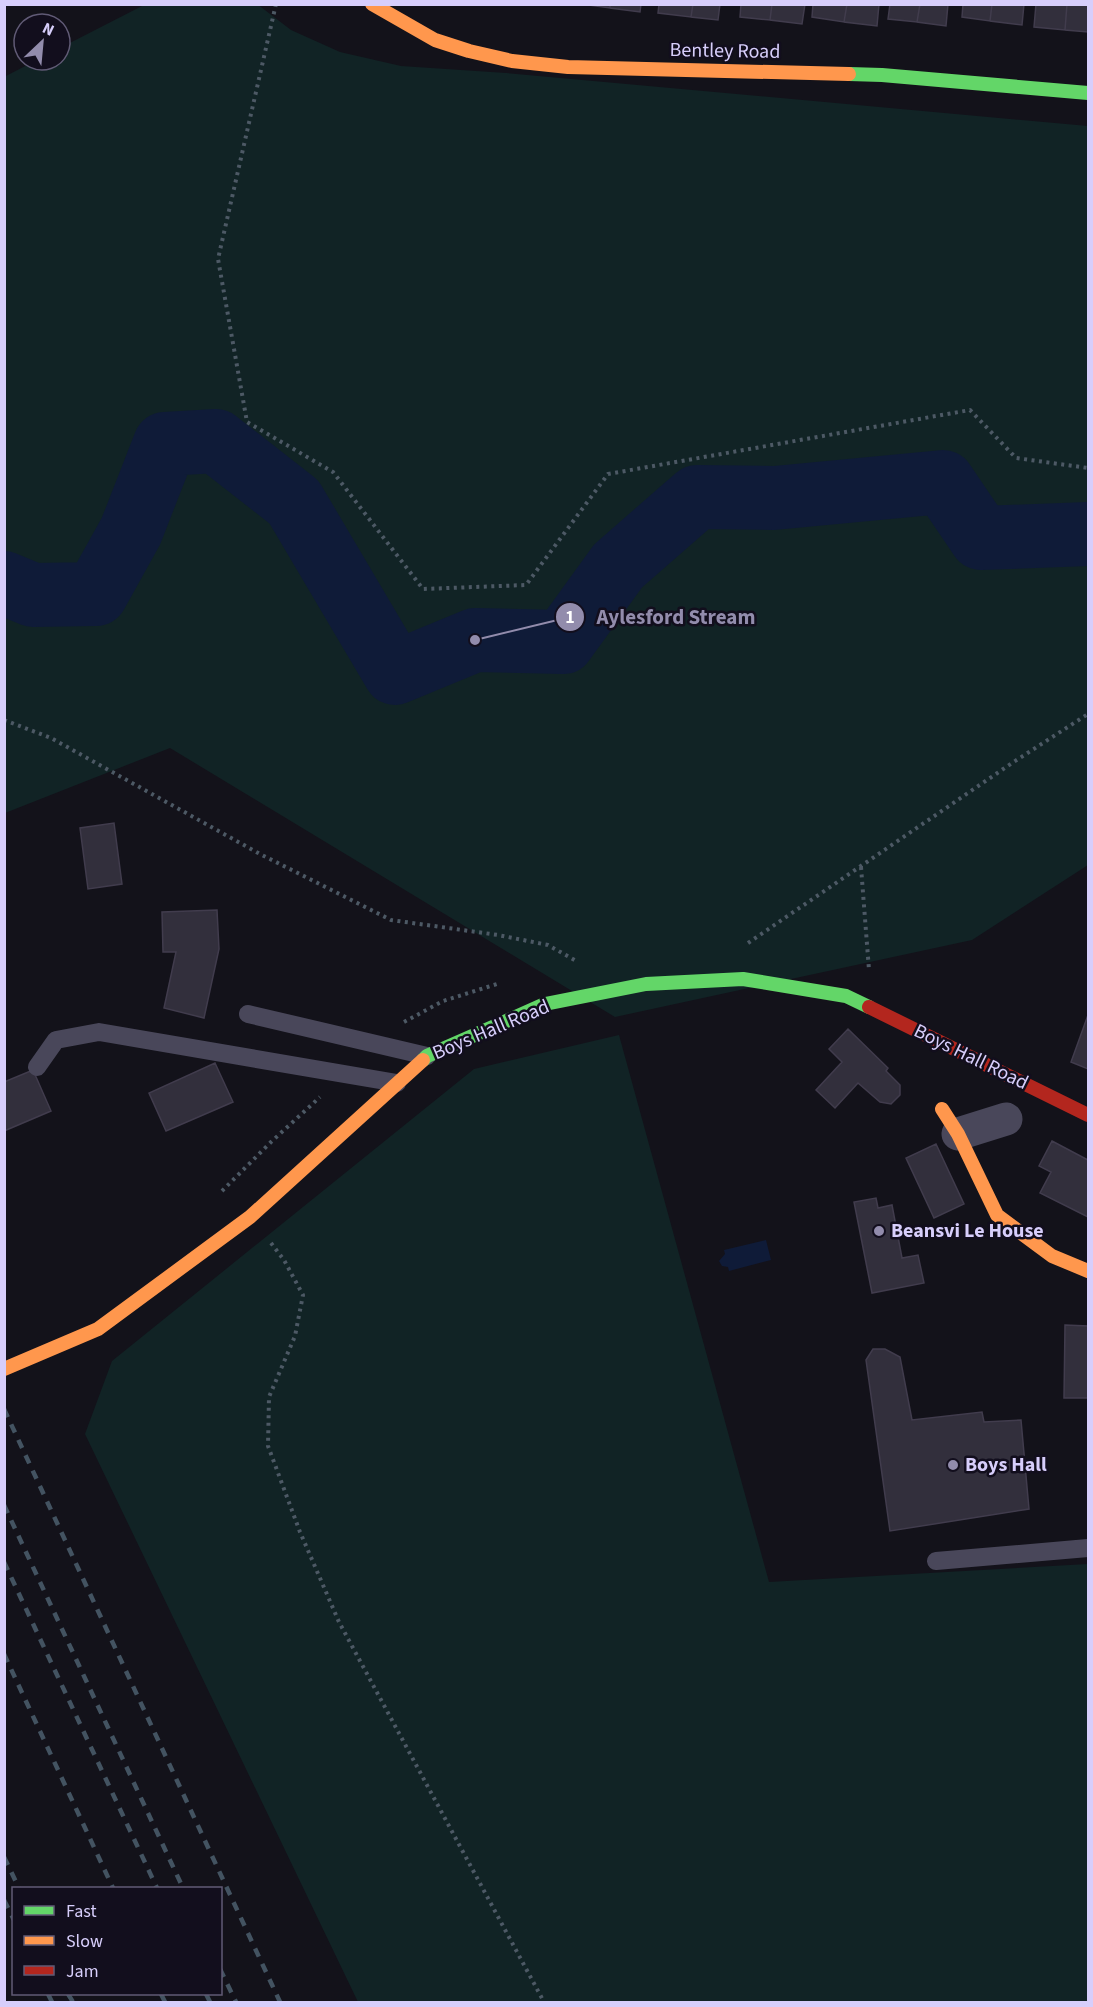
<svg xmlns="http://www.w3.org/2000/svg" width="1093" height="2007" font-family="'Source Sans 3',sans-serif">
  <rect width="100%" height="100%" fill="#13121a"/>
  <path fill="#112325" d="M 257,4 L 291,30 L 340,52 L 401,66 L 506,73 L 1088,126 L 1088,865 L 972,940 L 615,1017 L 170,748 L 5,813 L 4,77 L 37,60 L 60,60 L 60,48 L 144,5 Z
    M 619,1035 L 769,1582 L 1088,1564 L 1088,2002 L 358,2002 L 85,1434 L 112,1361 L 474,1069 Z"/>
  <path fill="#0f1b38" d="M 766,1240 L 771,1260 L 729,1271 L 728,1267 L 722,1266 L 719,1261 L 725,1254 L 724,1250 Z"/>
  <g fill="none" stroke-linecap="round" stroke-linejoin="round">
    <path stroke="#0f1b38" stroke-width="64" d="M 4,583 L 33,595 L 96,594 L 131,531 L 165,444 L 216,441 L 294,502 L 395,673 L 475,640 L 563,642 L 618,566 L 697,497 L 774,498 L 943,482 L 981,538 L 1088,534"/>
  </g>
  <path fill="#322f3c" stroke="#413c4d" stroke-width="1.5" d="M 581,4 L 610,4 L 610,8 Z
    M 610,4 L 641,4 L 640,12 L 610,8 Z
    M 659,4 L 693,4 L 691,17 L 658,13 Z
    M 693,4 L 720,4 L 718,20 L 691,17 Z
    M 741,4 L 772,4 L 770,20 L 740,17 Z
    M 772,4 L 805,4 L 802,24 L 770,20 Z
    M 813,4 L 847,4 L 844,22 L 812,17 Z
    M 847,4 L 879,4 L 877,26 L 844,22 Z
    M 890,4 L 920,4 L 917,22 L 888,19 Z
    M 920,4 L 948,4 L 946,26 L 917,22 Z
    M 963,4 L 992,4 L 990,21 L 962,17 Z
    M 992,4 L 1024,4 L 1022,25 L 990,21 Z
    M 1036,4 L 1067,4 L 1065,30 L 1034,27 Z
    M 1067,4 L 1088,4 L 1088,32 L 1065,30 Z
    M 114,823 L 122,884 L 88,889 L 80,828 Z
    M 217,910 L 219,949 L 204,1018 L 164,1008 L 176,952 L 163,952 L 162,912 Z
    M 1088,1015 L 1088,1069 L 1071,1062 Z
    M 848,1029 L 888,1068 L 886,1071 L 900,1085 L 900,1095 L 891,1104 L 880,1102 L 858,1083 L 835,1108 L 816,1090 L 842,1062 L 829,1049 Z
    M 215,1063 L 233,1102 L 166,1131 L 149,1093 Z
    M 33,1070 L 51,1111 L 4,1131 L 4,1082 Z
    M 1052,1141 L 1088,1160 L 1088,1217 L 1040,1193 L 1051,1172 L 1039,1166 Z
    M 936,1144 L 964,1204 L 934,1218 L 906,1158 Z
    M 876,1198 L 878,1208 L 892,1205 L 902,1258 L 918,1255 L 924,1283 L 872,1293 L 854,1202 Z
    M 1065,1325 L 1088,1326 L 1088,1398 L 1064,1398 Z
    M 873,1349 L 885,1349 L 900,1357 L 912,1420 L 982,1412 L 984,1422 L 1021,1420 L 1029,1509 L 890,1531 L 866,1360 Z"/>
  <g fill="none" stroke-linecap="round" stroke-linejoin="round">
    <path stroke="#4d5965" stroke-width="4" stroke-dasharray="3 4.5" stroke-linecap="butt" d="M 276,4 L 218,259 L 247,422 L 333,472 L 423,589 L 526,585 L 608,474 L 970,410 L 1016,458 L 1088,468
      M 4,720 L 51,738 L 260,854 L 391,920 L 498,935 L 548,945 L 578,962
      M 861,867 L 869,970
      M 748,943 L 1012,763 L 1088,714
      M 404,1022 L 443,1001 L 497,984
      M 222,1191 L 271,1142 L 320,1097
      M 271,1243 L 284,1260 L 303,1295 L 295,1336 L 269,1397 L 268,1446 L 300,1532 L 339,1622 L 544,2002"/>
    <path stroke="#49475a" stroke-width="18" d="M 248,1014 L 427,1056
      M 37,1067 L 56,1040 L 99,1032 L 397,1083
      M 936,1561 L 1088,1548"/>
    <path stroke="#49475a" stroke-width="33" d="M 958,1134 L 1006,1119"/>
    <path stroke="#63d668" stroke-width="14" d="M 849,74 L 882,75 L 1088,93
      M 423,1060 L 427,1056 L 545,1004 L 646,984 L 743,979 L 846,996 L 869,1007"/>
    <path stroke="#ff974d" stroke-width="14" d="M 372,4 L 435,40 L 469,51 L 512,61 L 568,67 L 849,74
      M 942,1109 L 958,1134 L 997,1215 L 1052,1256 L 1088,1271
      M 4,1369 L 98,1329 L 250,1217 L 423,1060"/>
    <path stroke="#b3261e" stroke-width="14" d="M 869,1007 L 1088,1115"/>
    <path stroke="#435361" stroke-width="4.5" stroke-dasharray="9 8" stroke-linecap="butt" d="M 4,1409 L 280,2002
      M 4,1505 L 183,1888
      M 4,1562 L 157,1888
      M 4,1654 L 113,1888
      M 4,1857 L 19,1888
      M 4,1900 L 14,1920
      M 220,1969 L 236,2002
      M 48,1994 L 52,2002
      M 68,1994 L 73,2002
      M 161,1994 L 165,2002
      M 206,1994 L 210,2002"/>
  </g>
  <g fill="#928cac" stroke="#120e1d" stroke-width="2">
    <circle cx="879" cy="1231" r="6"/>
    <circle cx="953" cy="1465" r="6"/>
  </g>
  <g text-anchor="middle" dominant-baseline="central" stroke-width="5" stroke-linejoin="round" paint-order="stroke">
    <g font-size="20" fill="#d7cefb" stroke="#120e1d">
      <text transform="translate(725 51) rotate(1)">Bentley Road</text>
      <text transform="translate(491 1030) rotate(-23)">Boys Hall Road</text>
      <text transform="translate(971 1057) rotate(26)">Boys Hall Road</text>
    </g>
    <g font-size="20" font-weight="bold" fill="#d7cefb" stroke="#120e1d" text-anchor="start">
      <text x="891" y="1231">Beansvi Le House</text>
      <text x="965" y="1465">Boys Hall</text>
    </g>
  </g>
  <path fill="none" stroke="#928cac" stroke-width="2" d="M475 640L570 617"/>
  <g fill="#928cac" stroke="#120e1d" stroke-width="2">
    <circle cx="475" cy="640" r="6"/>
    <circle cx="570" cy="617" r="15"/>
  </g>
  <g font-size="18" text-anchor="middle" font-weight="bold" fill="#fff">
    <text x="570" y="623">1</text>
  </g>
  <g font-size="21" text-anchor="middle" font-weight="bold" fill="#928cac" stroke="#120e1d" stroke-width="5" stroke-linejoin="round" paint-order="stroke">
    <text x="676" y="624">Aylesford Stream</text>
  </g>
  <rect width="1093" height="2007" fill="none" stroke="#d7cefb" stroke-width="12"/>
  <rect x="12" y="1887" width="210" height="108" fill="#120e1d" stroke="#615b76" stroke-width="1.5"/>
  <rect x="24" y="1906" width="30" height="9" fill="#63d668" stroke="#615b76" stroke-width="1.5"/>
  <text x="66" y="1917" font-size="18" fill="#d7cefb">Fast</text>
  <rect x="24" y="1936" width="30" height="9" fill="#ff974d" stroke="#615b76" stroke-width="1.5"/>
  <text x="66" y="1947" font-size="18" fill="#d7cefb">Slow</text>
  <rect x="24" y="1966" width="30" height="9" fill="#b3261e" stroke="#615b76" stroke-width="1.5"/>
  <text x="66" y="1977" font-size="18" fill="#d7cefb">Jam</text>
  <g transform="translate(42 42) rotate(26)"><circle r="28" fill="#120e1d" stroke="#615b76" stroke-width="1.5"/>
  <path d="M0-4.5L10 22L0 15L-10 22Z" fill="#928cac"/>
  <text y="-9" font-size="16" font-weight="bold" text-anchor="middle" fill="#d7cefb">N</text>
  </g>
</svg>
